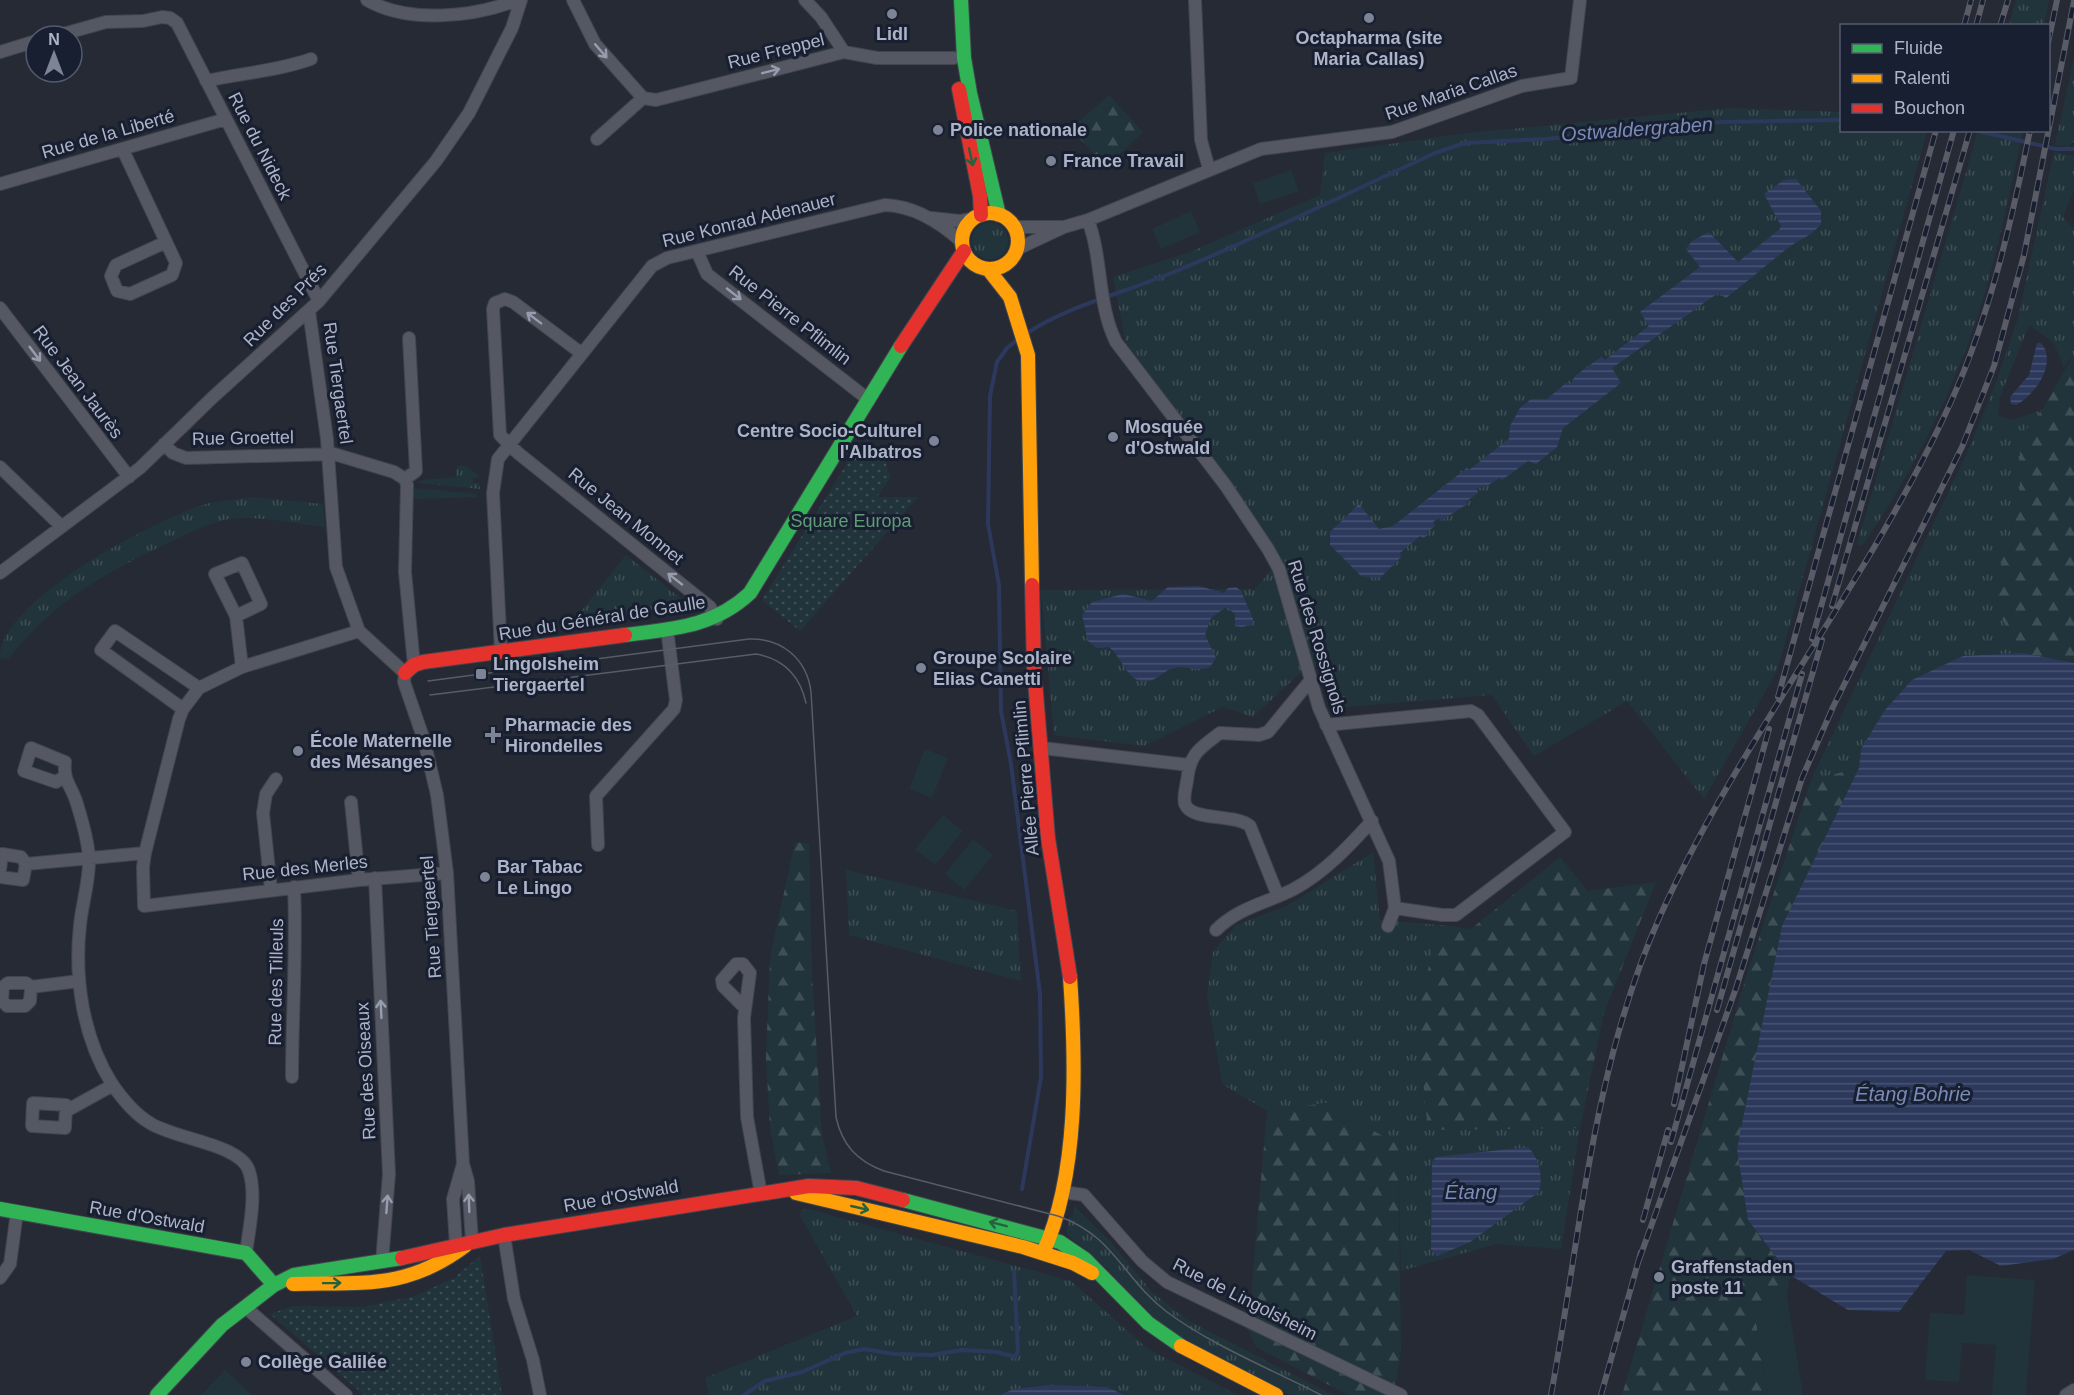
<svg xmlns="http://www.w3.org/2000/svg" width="2074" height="1395" font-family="Helvetica,sans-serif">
  <defs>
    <pattern id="grass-tufts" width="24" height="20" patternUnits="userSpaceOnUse" patternTransform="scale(1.5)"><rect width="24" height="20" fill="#22343b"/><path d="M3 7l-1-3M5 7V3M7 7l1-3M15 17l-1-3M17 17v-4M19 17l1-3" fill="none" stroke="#3f4f56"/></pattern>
    <pattern id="forest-firs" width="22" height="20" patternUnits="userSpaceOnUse" patternTransform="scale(1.5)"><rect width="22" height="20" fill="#22343b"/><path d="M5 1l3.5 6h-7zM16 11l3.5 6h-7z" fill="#3f4f56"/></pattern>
    <pattern id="park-dots" width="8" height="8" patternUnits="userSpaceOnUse" patternTransform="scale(1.5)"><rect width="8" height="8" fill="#22343b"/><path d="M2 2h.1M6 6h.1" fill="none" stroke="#3f4f56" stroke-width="1.8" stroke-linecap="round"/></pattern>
    <pattern id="water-rules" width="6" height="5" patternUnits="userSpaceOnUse" patternTransform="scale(1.5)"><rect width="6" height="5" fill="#2d395c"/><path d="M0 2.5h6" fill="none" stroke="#495372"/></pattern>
  </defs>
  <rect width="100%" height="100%" fill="#252a35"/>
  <path fill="url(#grass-tufts)" d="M 2016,0 L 2049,0 L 2044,25 L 2009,25 Z
    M 2074,58 L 2074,141 L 2068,147 L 2055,145 Z
    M 1730,108 L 1841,112 L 1842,130 L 1927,131 L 1777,671 L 1704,799 L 1627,701 L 1534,756 L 1492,695 L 1334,708 L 1316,666 L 1298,675 L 1253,717 L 1223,707 L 1144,746 L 1054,735 L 1041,590 L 1255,589 L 1281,558 L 1126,343 L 1113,277 L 1190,252 L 1320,195 L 1325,153 L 1468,133 Z
    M 1978,131 L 2023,131 C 2011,186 2000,241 1984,296 C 1958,383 1914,471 1862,546 L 1857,544 Z
    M 2054,152 L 2074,156 L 2074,190 L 2063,217 L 2074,229 L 2074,354 L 2064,367 L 2054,343 L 2029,325 L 2000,397 L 1998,416 L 2012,420 L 2042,410 L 2020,437 L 2020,502 L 1994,587 L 1999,615 L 2023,653 L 1963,656 L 1861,749 L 1859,768 L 1811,780 L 1968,451 L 1997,380 L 2018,318 Z
    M972 241a18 18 0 1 1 36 0a18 18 0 1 1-36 0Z
    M 457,466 L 466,466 L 479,476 L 479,478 L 473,478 L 473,483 L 479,483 L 480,489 L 418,483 L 422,480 L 456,477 Z
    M 413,488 L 477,494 L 477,497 L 417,499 L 413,498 Z
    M 252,497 L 323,504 L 325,527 C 298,524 255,515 229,519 C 210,522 187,534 170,542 C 104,573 53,602 8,659 L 0,658 C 0,601 145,527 193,508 C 211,501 233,500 252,497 Z
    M 626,555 L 693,608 L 571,624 Z
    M 1373,852 L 1380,920 L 1440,925 L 1416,1013 L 1428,1130 L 1580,1128 L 1561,1249 L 1496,1244 L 1401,1271 L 1398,1145 L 1326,1103 L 1267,1111 L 1222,1084 L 1207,995 L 1213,952 L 1236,925 L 1287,906 Z
    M 846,870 L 1017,911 L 1021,981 L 849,935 Z
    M 1074,1206 L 1111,1242 L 1152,1292 L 1187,1320 L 1333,1395 L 1290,1395 L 1192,1345 L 1150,1317 L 1106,1267 L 1069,1236 L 1067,1231 L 1069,1217 L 1073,1218 Z
    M 805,1208 L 1071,1281 L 1148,1349 L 1238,1395 L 709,1395 L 705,1378 L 857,1316 L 799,1214 Z"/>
  <path fill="url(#forest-firs)" d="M 1109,95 L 1143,132 L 1106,167 L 1071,129 Z
    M 2074,354 L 2074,663 L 2023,653 L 1999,615 L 1994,587 L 2020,502 L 2020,437 L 2042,410 Z
    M 1859,768 L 1845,797 L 1748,1220 L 1790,1275 L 1787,1296 L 1753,1303 L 1768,1395 L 1622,1395 L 1747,974 L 1811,780 Z
    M 795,842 L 809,844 L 812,976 L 822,1135 L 831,1173 L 779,1175 L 770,1128 L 766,1058 L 770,957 Z
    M 1560,857 L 1588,891 L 1656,882 L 1604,1013 L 1580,1128 L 1428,1130 L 1416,1013 L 1440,925 L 1471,929 Z
    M 1326,1103 L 1398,1145 L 1401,1351 L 1394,1395 L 1348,1395 L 1256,1347 L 1248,1329 L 1267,1111 Z"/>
  <path fill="url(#park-dots)" d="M 867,438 L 883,456 L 891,477 L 877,497 L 918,497 L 800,631 L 762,600 L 849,460 Z
    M 480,1256 L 502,1395 L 364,1395 L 270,1314 L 293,1306 L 364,1307 L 415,1296 L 454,1278 Z"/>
  <path fill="#22343b" d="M 1291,170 L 1299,191 L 1260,204 L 1253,183 Z
    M 1191,211 L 1200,232 L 1161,249 L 1152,229 Z
    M 925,749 L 948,758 L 932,798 L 909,789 Z
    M 943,815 L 963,831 L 935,865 L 915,849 Z
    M 973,839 L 993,855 L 964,890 L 945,874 Z
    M 1967,1275 L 2035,1280 L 2026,1395 L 1992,1395 L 1996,1345 L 1962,1343 L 1959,1382 L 1925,1380 L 1930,1313 L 1964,1315 Z
    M 1787,1296 L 1803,1395 L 1768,1395 L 1753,1303 Z
    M 225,1370 L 252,1395 L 201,1395 Z"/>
  <path fill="url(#water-rules)" d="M 1796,179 L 1821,211 L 1821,224 C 1811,237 1800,238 1788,248 C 1767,264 1747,282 1726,298 L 1718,293 L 1612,368 L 1621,383 L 1563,428 L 1557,447 L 1536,464 L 1528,461 L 1502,480 L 1499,478 L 1484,488 L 1482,486 L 1477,489 L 1478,493 L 1467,501 L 1467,504 L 1441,521 L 1439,518 L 1433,522 L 1435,526 L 1427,532 L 1428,535 L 1423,538 L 1420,536 L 1400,553 L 1401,557 L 1380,578 L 1361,576 L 1330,545 L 1330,532 L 1359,504 L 1379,529 L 1393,526 L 1467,468 L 1469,470 L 1509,439 L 1510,426 L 1520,408 L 1531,399 L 1547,399 L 1566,383 L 1571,384 L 1575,376 L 1601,357 L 1605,360 L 1649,326 L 1640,312 L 1700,267 L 1686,249 L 1692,241 L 1709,232 L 1738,262 L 1779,230 L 1781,226 L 1764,194 L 1784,180 Z
    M 2037,343 L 2041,343 C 2058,363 2035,395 2016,405 L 2011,404 L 2010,397 L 2029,375 Z
    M 1199,586 L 1224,593 L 1228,588 L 1236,587 L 1241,591 L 1253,619 L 1253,624 L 1242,627 L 1235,626 L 1235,614 L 1226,607 L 1211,618 L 1205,635 L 1216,658 L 1210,667 C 1195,672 1184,665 1174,668 C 1165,670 1158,679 1149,681 C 1129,686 1122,657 1109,647 L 1097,648 L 1088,641 L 1082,615 L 1092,602 L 1123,594 L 1152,601 L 1168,587 Z
    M 2023,653 L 2074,663 L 2074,1250 L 2053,1259 L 2001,1266 L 1969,1250 L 1946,1251 L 1899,1312 L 1848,1310 L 1790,1275 L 1748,1220 L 1737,1149 L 1782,926 L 1859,768 L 1861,749 L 1885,710 L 1912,680 L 1963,656 Z
    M 1528,1147 C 1540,1160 1543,1176 1539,1192 L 1470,1242 L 1437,1256 L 1431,1249 L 1432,1162 L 1436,1157 Z
    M 1050,1385 L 1107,1387 L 1124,1395 L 1000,1395 L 1014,1389 Z"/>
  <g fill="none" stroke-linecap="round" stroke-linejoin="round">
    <path stroke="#2d395c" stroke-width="4" d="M 1974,130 L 2056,149 L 2074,149
      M 1026,334 C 1063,308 1122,293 1164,276 C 1256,239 1345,194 1435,153 L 1465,143 L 1546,139 L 1722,122 L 1842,120
      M 1017,340 L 1007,348 L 997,362 L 990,396 L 988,524 L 999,585 L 1001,711 L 1011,764 L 1040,994 L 1041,1077 L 1022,1189
      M 744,1395 L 765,1381 L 802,1372 L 845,1353 L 864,1349 L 894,1354 L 932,1355 L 962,1350 L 997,1352 L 1015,1357 L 1018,1351 L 1014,1272"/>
    <g stroke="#41454e" stroke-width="14">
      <path id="street" d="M 367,0 C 408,24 475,17 517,0
        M 573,0 L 595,44 L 643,98 L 656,100 L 844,52 L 877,58 L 954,58
        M 805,0 L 821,17 L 844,52
        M 1195,0 L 1201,140 L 1209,169
        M 56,36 L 106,22 L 143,21 L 162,17 L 170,18 L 177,23 L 319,301
        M 0,52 L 36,41
        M 206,81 C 242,73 277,71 311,59
        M 597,139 L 643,98
        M 123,150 L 176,263 L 172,275 L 130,294 L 117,291 L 111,276 L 116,265 L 166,242
        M 0,184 L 226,119
        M 931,218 L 960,221 L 974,218
        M 1088,220 C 1103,260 1097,304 1116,342 L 1226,486 L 1268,549 L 1279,569 L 1319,708 L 1389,861 L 1395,908 L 1388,926
        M 1014,227 L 1062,227
        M 1017,249 L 1064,227 L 1088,220 L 1261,149 L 1392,132 L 1522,86 L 1571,78 L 1580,0
        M 697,251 L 707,274 L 869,400
        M 0,308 L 129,477
        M 309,311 L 327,439 L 336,567 L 359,631 L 405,673 L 404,682 L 424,740 L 437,795 L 447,873 L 463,1164 L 468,1181 L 472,1242
        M 581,353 L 513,302 L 505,299 L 495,303 L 493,309 L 500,435 L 518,453 L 710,607 L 717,619
        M 164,444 L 173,453 L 186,458 L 334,454 L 394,472 L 405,479 L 407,485 L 405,572 L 414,665
        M 0,467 L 61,526
        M 405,479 L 416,471 L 409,338
        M 242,563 L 261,604 L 236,616 L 215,574 Z
        M 0,573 L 140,468 L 212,398 L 319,301 L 436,161 L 469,113 L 512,28 L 521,0
        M 236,616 L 242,667
        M 501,652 L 493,493 L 498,459 L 652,266 L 667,258 L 885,205 C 914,206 941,223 962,242
        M 183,709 L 101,650 L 115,631 L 199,688
        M 1326,725 L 1471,711 L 1478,715 L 1565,832 L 1456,915 L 1442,915 L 1395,908
        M 1042,748 L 1189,765
        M 64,777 L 56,782 L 24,771 L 31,748 L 65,762 C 63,782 72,786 77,804 C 82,820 88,841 89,858 C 90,879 82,904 80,925 C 74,979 83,1038 112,1084 C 121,1097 136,1115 150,1123 C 174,1139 241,1144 249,1171 C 257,1195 249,1229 246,1253
        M 351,802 L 359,880
        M 598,845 L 596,796 L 674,709 L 676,700 L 667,629
        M 145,853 L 143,867 L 144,906 L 359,880 L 447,873
        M 26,864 L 145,853 L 179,719 L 183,709 L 199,688 L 242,667 L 359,631
        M 0,870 L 2,854 L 21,857 L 26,864 L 23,880 L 0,877
        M 375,878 L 389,1174 L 382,1262
        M 271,890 L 263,813 L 266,794 L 276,779
        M 1278,896 L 1250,826 C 1235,813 1192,822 1185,804 C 1183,797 1186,787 1187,781 C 1190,753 1199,749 1220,733 L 1259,735 L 1268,732 L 1310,681
        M 1216,930 C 1239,907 1267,903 1294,889 C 1325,872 1348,847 1372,821
        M 8,983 L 26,983 L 31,987 L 30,1001 L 25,1006 L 7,1006 L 2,1000 L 3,987 Z
        M 31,987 L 79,981
        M 745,1008 L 723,986 L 722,980 L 736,964 L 743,964 L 750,973 L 744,1018 L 747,1117 L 761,1194
        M 292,1077 C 292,1014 297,951 294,887
        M 33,1103 L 66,1105 L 65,1128 L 32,1126 Z
        M 66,1111 L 113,1085
        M 1063,1192 L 1084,1195 L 1142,1261 L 1167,1282 L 1401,1395
        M 504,1235 L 514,1299 L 533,1360 L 540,1395
        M 456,1245 L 453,1199 L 463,1164
        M 0,1278 L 10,1264 L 17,1212
        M 245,1307 L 346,1395
        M 2066,1395 L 2074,1390"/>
    </g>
    <g stroke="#41454e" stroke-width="16">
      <path id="fast" d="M 961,0 L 964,58 L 970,93 L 999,215
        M 625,635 C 672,629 714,627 750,593 L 901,346
        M 903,1200 L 1060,1242 L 1085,1259 L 1148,1323 L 1181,1346
        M 0,1209 L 246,1253 L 274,1285
        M 157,1395 L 222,1325 L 274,1285 L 294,1275 L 402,1258"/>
    </g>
    <g stroke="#41454e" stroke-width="16">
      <path id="slow" d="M962 241a28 28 0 1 1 56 0a28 28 0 1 1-56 0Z
        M 988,269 L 1010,297 L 1028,355 L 1032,585
        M 796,1193 L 1023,1247 L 1073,1263 L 1092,1273
        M 1043,1253 C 1079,1174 1076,1063 1070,977
        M 293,1284 C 362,1282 406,1290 465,1246
        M 1181,1346 L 1276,1395"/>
    </g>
    <g stroke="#41454e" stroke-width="16">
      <path id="jam" d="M 959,89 L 980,196 L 981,215
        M 901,346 L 964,251
        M 1032,585 L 1034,669 L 1048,838 L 1070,977
        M 405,673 L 414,665 L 423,662 L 625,635
        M 402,1258 L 504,1235 L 809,1186 L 856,1188 L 903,1200"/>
    </g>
    <use href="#street" stroke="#555863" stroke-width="12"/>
    <use href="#fast" stroke="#30b455" stroke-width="14"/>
    <use href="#slow" stroke="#ff9f0a" stroke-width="14"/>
    <use href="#jam" stroke="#e5322d" stroke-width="14"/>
    <path stroke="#595c66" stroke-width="1.5" d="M 428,681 L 749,639 C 782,638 807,659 811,692 L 836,1117 C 842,1145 857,1161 884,1171 L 1058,1216 C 1115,1236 1123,1279 1167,1312 C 1211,1345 1271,1369 1321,1395
      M 430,695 L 756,654 C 784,659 800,676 806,703"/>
    <g stroke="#595c66" stroke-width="6">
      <path id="rail" d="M 1964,26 L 1971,0
        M 1976,26 L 1983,0
        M 2000,26 L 2008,0
        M 2048,43 L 2057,0
        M 1832,606 L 1970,130
        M 1812,639 L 1954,130
        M 1778,697 L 1936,130
        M 1717,1010 L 1822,640
        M 1674,1104 L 1704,964 L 1769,729
        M 1671,1142 L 1802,674
        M 1643,1220 L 1668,1130
        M 1639,1260 L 1736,988 L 1802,778 L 1833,707 L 1962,447 L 1994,366 L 2024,255 L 2074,1
        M 1551,1395 C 1581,1233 1592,1067 1661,914 C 1739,741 1862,591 1943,419 C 1987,327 2010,230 2030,130
        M 1601,1395 L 1641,1252"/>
    </g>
    <use href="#rail" stroke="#181f30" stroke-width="4" stroke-dasharray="11" stroke-linecap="butt"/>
  </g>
  <defs><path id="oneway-shaft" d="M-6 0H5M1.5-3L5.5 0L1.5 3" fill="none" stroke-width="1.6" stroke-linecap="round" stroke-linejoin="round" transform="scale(1.5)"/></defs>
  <g stroke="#979daf">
    <use href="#oneway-shaft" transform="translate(601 51) rotate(49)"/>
    <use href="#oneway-shaft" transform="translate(771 71) rotate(-14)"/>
    <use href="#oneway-shaft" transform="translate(734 294) rotate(38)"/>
    <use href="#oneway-shaft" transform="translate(534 318) rotate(-143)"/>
    <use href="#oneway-shaft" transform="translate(35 354) rotate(53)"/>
    <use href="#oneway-shaft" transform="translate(675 579) rotate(-142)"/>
    <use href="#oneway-shaft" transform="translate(381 1009) rotate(-93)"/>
    <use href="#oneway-shaft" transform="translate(469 1203) rotate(-92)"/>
    <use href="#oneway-shaft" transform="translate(387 1204) rotate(-86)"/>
  </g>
  <g stroke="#236241">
    <use href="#oneway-shaft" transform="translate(971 157) rotate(77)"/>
    <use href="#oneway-shaft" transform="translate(860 1208) rotate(13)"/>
    <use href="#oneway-shaft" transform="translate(998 1224) rotate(-166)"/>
    <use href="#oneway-shaft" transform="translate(332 1283) rotate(-1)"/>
  </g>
  <g fill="#7d8495" stroke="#181f30" stroke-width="2">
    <circle cx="892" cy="14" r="6"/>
    <circle cx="1369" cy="18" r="6"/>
    <circle cx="938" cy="130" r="6"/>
    <circle cx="1051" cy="161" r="6"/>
    <circle cx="1113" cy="437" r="6"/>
    <circle cx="934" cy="441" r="6"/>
    <circle cx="921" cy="668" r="6"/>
    <rect x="475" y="668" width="12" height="12" rx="3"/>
    <path d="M490 726h6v6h6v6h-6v6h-6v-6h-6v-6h6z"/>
    <circle cx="298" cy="751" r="6"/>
    <circle cx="485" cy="877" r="6"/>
    <circle cx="1659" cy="1277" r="6"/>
    <circle cx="246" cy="1362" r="6"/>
  </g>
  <g text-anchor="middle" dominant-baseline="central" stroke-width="6" stroke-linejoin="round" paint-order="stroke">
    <g font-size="18" font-weight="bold" fill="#adb4c8" stroke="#181f30" text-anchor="start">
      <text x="892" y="34" text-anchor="middle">Lidl</text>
      <text x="1369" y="38" text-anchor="middle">Octapharma (site<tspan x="1369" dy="21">Maria Callas)</tspan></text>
      <text x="950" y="130">Police nationale</text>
      <text x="1063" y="161">France Travail</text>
      <text x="1125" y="427">Mosquée<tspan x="1125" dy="21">d'Ostwald</tspan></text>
      <text x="922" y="431" text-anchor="end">Centre Socio-Culturel<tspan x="922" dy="21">l'Albatros</tspan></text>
      <text x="933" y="658">Groupe Scolaire<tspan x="933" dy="21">Elias Canetti</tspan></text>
      <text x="493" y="664">Lingolsheim<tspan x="493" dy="21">Tiergaertel</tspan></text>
      <text x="505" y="725">Pharmacie des<tspan x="505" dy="21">Hirondelles</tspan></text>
      <text x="310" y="741">École Maternelle<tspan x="310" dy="21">des Mésanges</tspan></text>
      <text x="497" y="867">Bar Tabac<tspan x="497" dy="21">Le Lingo</tspan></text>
      <text x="1671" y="1267">Graffenstaden<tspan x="1671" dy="21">poste 11</tspan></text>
      <text x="258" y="1362">Collège Galilée</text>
    </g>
    <g font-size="18" fill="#adb4c8" stroke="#181f30">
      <text transform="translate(776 51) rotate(-14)">Rue Freppel</text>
      <text transform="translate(1451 92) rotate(-19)">Rue Maria Callas</text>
      <text transform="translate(108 134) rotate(-16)">Rue de la Liberté</text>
      <text transform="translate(260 146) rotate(63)">Rue du Nideck</text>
      <text transform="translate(749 220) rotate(-14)">Rue Konrad Adenauer</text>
      <text transform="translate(285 305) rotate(-45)">Rue des Prés</text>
      <text transform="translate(790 315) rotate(38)">Rue Pierre Pflimlin</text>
      <text transform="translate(78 382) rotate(53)">Rue Jean Jaurès</text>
      <text transform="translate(338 383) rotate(82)">Rue Tiergaertel</text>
      <text transform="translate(243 438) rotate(-1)">Rue Groettel</text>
      <text transform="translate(626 516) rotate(39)">Rue Jean Monnet</text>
      <text transform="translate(602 618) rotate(-9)">Rue du Général de Gaulle</text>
      <text transform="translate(1317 637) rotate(73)">Rue des Rossignols</text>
      <text transform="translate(1026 778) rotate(-95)">Allée Pierre Pflimlin</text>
      <text transform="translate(305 868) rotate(-6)">Rue des Merles</text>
      <text transform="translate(431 917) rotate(-94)">Rue Tiergaertel</text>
      <text transform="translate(276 982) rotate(-89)">Rue des Tilleuls</text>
      <text transform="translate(366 1071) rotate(-93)">Rue des Oiseaux</text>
      <text transform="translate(621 1196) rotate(-10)">Rue d'Ostwald</text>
      <text transform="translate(147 1217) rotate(10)">Rue d'Ostwald</text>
      <text transform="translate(1245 1299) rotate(27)">Rue de Lingolsheim</text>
    </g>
    <g font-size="18" fill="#629b78" stroke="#181f30">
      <text x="851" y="521">Square Europa</text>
    </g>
    <g font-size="20" font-style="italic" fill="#7a8bb8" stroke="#181f30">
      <text transform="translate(1637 129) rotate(-4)">Ostwaldergraben</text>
      <text x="1913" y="1094">Étang Bohrie</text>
      <text x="1471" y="1192">Étang</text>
    </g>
  </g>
  <rect x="1840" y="24" width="210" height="108" fill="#181f30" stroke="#545b6d" stroke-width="1.5"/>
  <rect x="1852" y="44" width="30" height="9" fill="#30b455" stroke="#545b6d" stroke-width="1.5"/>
  <text x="1894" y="54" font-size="18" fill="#adb4c8">Fluide</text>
  <rect x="1852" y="74" width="30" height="9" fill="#ff9f0a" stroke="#545b6d" stroke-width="1.5"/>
  <text x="1894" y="84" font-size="18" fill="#adb4c8">Ralenti</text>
  <rect x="1852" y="104" width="30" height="9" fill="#e5322d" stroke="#545b6d" stroke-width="1.5"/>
  <text x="1894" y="114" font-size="18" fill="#adb4c8">Bouchon</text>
  <g transform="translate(54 54)"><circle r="28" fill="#181f30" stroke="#545b6d" stroke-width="1.5"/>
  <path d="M0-4.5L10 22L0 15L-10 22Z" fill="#7d8495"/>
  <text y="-9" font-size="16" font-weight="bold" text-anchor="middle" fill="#adb4c8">N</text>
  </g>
</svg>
